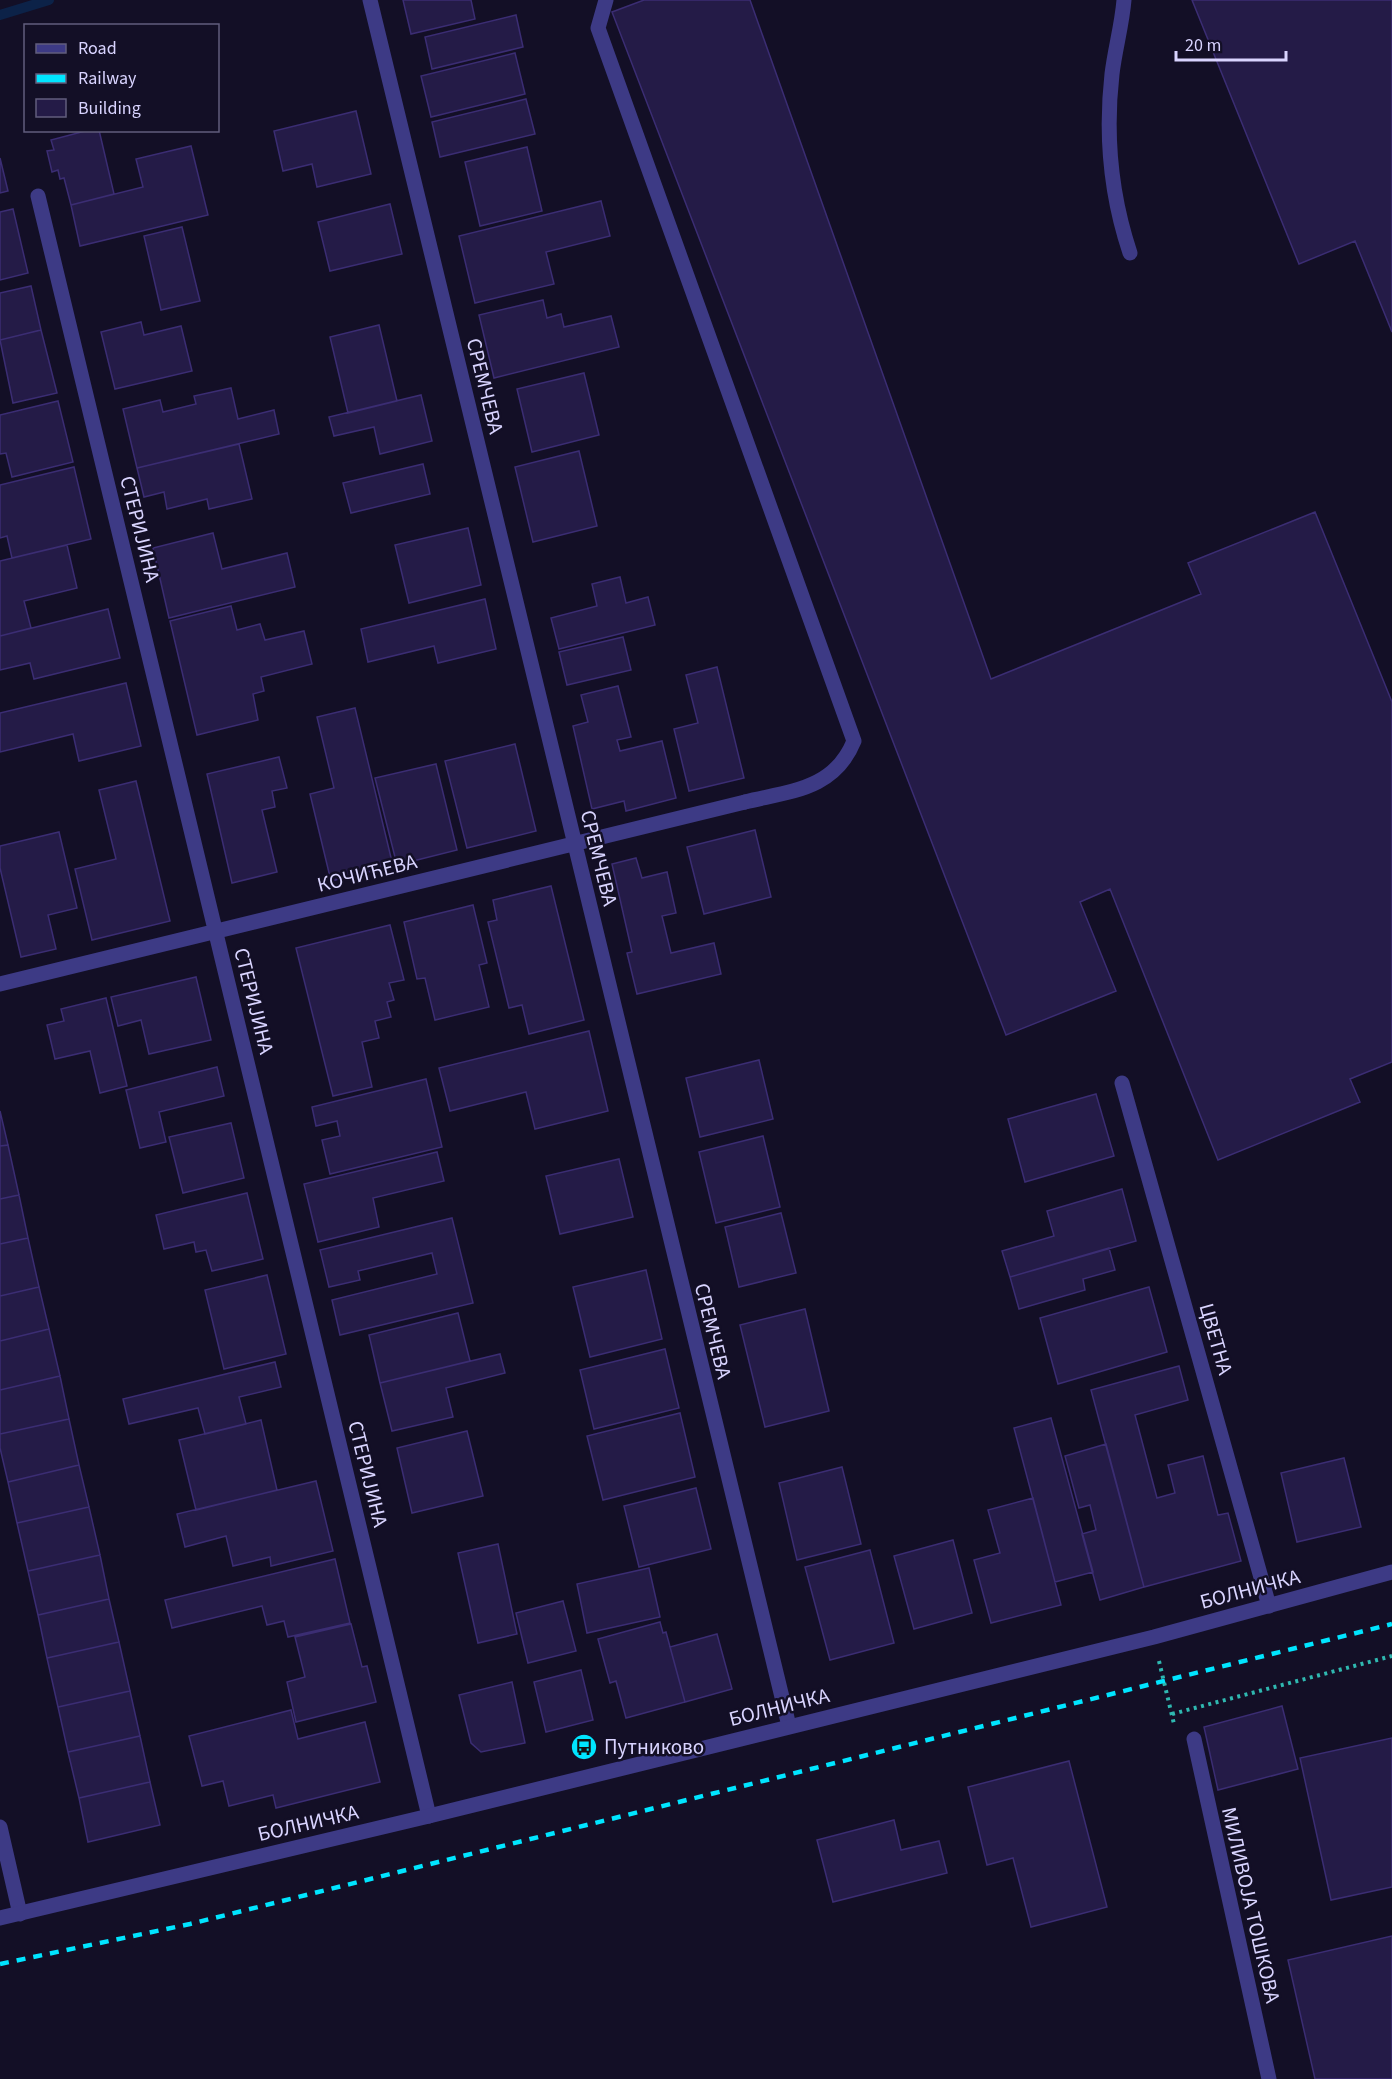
<svg xmlns="http://www.w3.org/2000/svg" width="1392" height="2079" font-family="'Source Sans 3',sans-serif">
  <rect width="100%" height="100%" fill="#130f26"/>
  <g fill="none" stroke-linecap="round" stroke-linejoin="round">
    <path stroke="#0c2248" stroke-width="10" d="M 0,15 L 49,0"/>
  </g>
  <path fill="#241b47" stroke="#3b2d73" stroke-width="1.5" d="M 403,0 L 471,0 L 475,19 L 411,34 Z
    M 644,0 L 750,0 L 991,679 L 1201,594 L 1188,563 L 1315,512 L 1392,702 L 1392,1062 L 1350,1079 L 1360,1102 L 1218,1160 L 1110,889 L 1080,902 L 1116,991 L 1006,1035 L 612,12 Z
    M 1192,0 L 1392,0 L 1392,332 L 1355,241 L 1299,264 Z
    M 516,15 L 523,47 L 432,69 L 425,37 Z
    M 515,53 L 525,94 L 431,117 L 421,76 Z
    M 526,99 L 535,134 L 440,157 L 432,122 Z
    M 356,111 L 371,174 L 317,187 L 312,164 L 283,171 L 274,131 Z
    M 89,130 L 99,130 L 114,194 L 71,205 L 64,178 L 60,179 L 58,170 L 52,172 L 47,151 L 54,150 L 51,140 Z
    M 191,146 L 208,215 L 80,246 L 71,205 L 143,187 L 136,159 Z
    M 527,147 L 542,211 L 480,226 L 465,162 Z
    M 0,158 L 8,191 L 0,193 Z
    M 601,201 L 610,236 L 546,252 L 554,284 L 475,303 L 459,236 Z
    M 390,204 L 402,254 L 330,271 L 318,222 Z
    M 13,209 L 28,273 L 0,280 L 0,212 Z
    M 182,227 L 200,301 L 161,310 L 144,236 Z
    M 31,286 L 41,330 L 0,340 L 0,293 Z
    M 543,300 L 547,318 L 561,314 L 564,327 L 611,316 L 619,347 L 494,378 L 479,315 Z
    M 141,322 L 144,335 L 181,326 L 192,371 L 115,389 L 101,332 Z
    M 379,325 L 397,401 L 348,413 L 330,337 Z
    M 41,330 L 57,393 L 13,403 L 0,340 Z
    M 584,373 L 599,435 L 532,452 L 517,389 Z
    M 231,388 L 238,419 L 274,410 L 279,434 L 137,468 L 123,409 L 160,400 L 163,412 L 196,404 L 194,396 Z
    M 421,395 L 432,441 L 380,454 L 374,427 L 334,436 L 329,417 Z
    M 58,401 L 73,462 L 12,477 L 6,453 L 0,454 L 0,415 Z
    M 239,444 L 252,499 L 209,509 L 207,499 L 167,509 L 164,492 L 144,497 L 137,468 Z
    M 579,451 L 597,526 L 533,542 L 515,467 Z
    M 423,464 L 430,494 L 351,513 L 343,483 Z
    M 74,467 L 91,539 L 12,558 L 7,536 L 0,538 L 0,485 Z
    M 468,528 L 481,585 L 409,603 L 395,545 Z
    M 213,533 L 222,569 L 287,553 L 295,587 L 169,618 L 153,548 Z
    M 67,545 L 77,588 L 24,601 L 31,628 L 0,636 L 0,561 Z
    M 620,577 L 626,603 L 648,597 L 655,625 L 559,649 L 551,618 L 597,606 L 592,584 Z
    M 485,599 L 496,649 L 438,663 L 434,646 L 368,662 L 361,629 Z
    M 231,606 L 237,630 L 260,624 L 265,640 L 304,631 L 312,664 L 261,677 L 264,691 L 253,694 L 258,720 L 197,735 L 170,621 Z
    M 108,609 L 120,658 L 34,679 L 30,663 L 0,670 L 0,636 Z
    M 623,637 L 631,670 L 567,685 L 559,652 Z
    M 717,667 L 744,778 L 689,791 L 674,729 L 698,723 L 686,675 Z
    M 126,683 L 141,746 L 79,761 L 73,734 L 0,752 L 0,713 Z
    M 618,686 L 631,737 L 617,740 L 620,751 L 662,741 L 676,798 L 626,811 L 624,801 L 592,809 L 573,726 L 588,722 L 581,695 Z
    M 355,708 L 393,866 L 331,881 L 310,794 L 334,788 L 317,717 Z
    M 515,744 L 536,831 L 467,848 L 445,761 Z
    M 279,757 L 287,788 L 272,791 L 275,807 L 262,810 L 277,872 L 232,883 L 207,774 Z
    M 436,764 L 457,850 L 397,865 L 375,778 Z
    M 136,781 L 170,921 L 92,940 L 75,869 L 116,859 L 99,790 Z
    M 755,830 L 771,897 L 704,914 L 687,847 Z
    M 59,832 L 77,908 L 48,915 L 56,949 L 21,957 L 0,868 L 0,846 Z
    M 636,858 L 642,878 L 667,872 L 676,913 L 662,916 L 671,953 L 714,943 L 721,974 L 637,994 L 627,953 L 632,952 L 612,864 Z
    M 551,886 L 584,1020 L 529,1034 L 522,1005 L 509,1008 L 488,922 L 497,920 L 493,900 Z
    M 473,905 L 487,963 L 479,965 L 489,1007 L 435,1020 L 425,978 L 417,979 L 404,922 Z
    M 390,925 L 404,980 L 389,983 L 394,1000 L 387,1002 L 391,1017 L 375,1021 L 379,1038 L 362,1042 L 372,1087 L 333,1096 L 296,948 Z
    M 196,977 L 211,1040 L 149,1054 L 141,1020 L 118,1026 L 111,997 Z
    M 106,998 L 127,1086 L 100,1093 L 90,1051 L 55,1059 L 47,1025 L 64,1021 L 61,1009 Z
    M 589,1031 L 608,1111 L 535,1129 L 526,1092 L 450,1111 L 439,1068 Z
    M 759,1060 L 773,1119 L 700,1137 L 686,1078 Z
    M 217,1067 L 224,1096 L 159,1112 L 166,1142 L 140,1148 L 126,1090 Z
    M 426,1079 L 442,1147 L 330,1174 L 322,1140 L 340,1136 L 337,1121 L 316,1126 L 312,1107 Z
    M 1096,1094 L 1114,1156 L 1025,1182 L 1008,1119 Z
    M 0,1111 L 8,1145 L 0,1146 Z
    M 231,1123 L 244,1178 L 183,1193 L 169,1137 Z
    M 763,1136 L 780,1207 L 716,1223 L 699,1152 Z
    M 8,1145 L 19,1195 L 0,1199 L 0,1146 Z
    M 437,1152 L 444,1181 L 373,1198 L 379,1227 L 318,1242 L 304,1184 Z
    M 619,1159 L 633,1217 L 560,1234 L 546,1176 Z
    M 1122,1189 L 1136,1241 L 1010,1277 L 1002,1251 L 1054,1236 L 1047,1211 Z
    M 247,1193 L 263,1259 L 212,1271 L 206,1250 L 196,1252 L 194,1242 L 164,1249 L 156,1215 Z
    M 19,1195 L 28,1238 L 0,1244 L 0,1199 Z
    M 781,1213 L 796,1273 L 739,1287 L 725,1227 Z
    M 452,1218 L 473,1303 L 340,1335 L 332,1300 L 437,1274 L 432,1253 L 358,1271 L 360,1280 L 329,1287 L 320,1250 Z
    M 28,1238 L 39,1287 L 0,1296 L 0,1244 Z
    M 1109,1248 L 1115,1270 L 1083,1279 L 1085,1290 L 1019,1309 L 1010,1277 Z
    M 646,1270 L 662,1339 L 590,1357 L 573,1287 Z
    M 267,1275 L 286,1354 L 224,1369 L 205,1290 Z
    M 39,1287 L 49,1329 L 0,1341 L 0,1296 Z
    M 1149,1287 L 1167,1352 L 1058,1384 L 1040,1318 Z
    M 805,1309 L 829,1411 L 765,1427 L 740,1325 Z
    M 458,1313 L 470,1361 L 380,1383 L 369,1335 Z
    M 49,1329 L 60,1376 L 0,1390 L 0,1341 Z
    M 665,1349 L 679,1408 L 594,1429 L 580,1370 Z
    M 500,1354 L 505,1373 L 446,1388 L 453,1417 L 392,1431 L 380,1383 Z
    M 275,1362 L 281,1387 L 239,1397 L 246,1424 L 205,1434 L 198,1408 L 129,1424 L 123,1399 Z
    M 1179,1366 L 1188,1400 L 1135,1415 L 1157,1498 L 1175,1493 L 1168,1465 L 1203,1456 L 1218,1515 L 1228,1513 L 1241,1561 L 1144,1587 L 1091,1390 Z
    M 60,1376 L 69,1419 L 0,1434 L 0,1390 Z
    M 680,1413 L 695,1477 L 603,1500 L 587,1436 Z
    M 1051,1418 L 1093,1572 L 1055,1582 L 1014,1428 Z
    M 69,1419 L 79,1465 L 8,1482 L 0,1448 L 0,1434 Z
    M 261,1420 L 277,1490 L 196,1510 L 179,1440 Z
    M 467,1431 L 483,1496 L 412,1513 L 397,1448 Z
    M 1106,1444 L 1144,1587 L 1100,1600 L 1082,1534 L 1096,1530 L 1090,1505 L 1079,1508 L 1065,1456 Z
    M 1344,1458 L 1361,1527 L 1297,1542 L 1281,1473 Z
    M 79,1465 L 89,1507 L 17,1523 L 8,1482 Z
    M 842,1467 L 861,1544 L 797,1560 L 779,1483 Z
    M 316,1481 L 333,1551 L 271,1566 L 270,1557 L 233,1566 L 226,1536 L 185,1547 L 177,1514 Z
    M 696,1488 L 711,1549 L 639,1567 L 624,1506 Z
    M 1033,1498 L 1061,1605 L 991,1623 L 974,1560 L 1000,1553 L 988,1510 Z
    M 89,1507 L 100,1555 L 28,1571 L 17,1523 Z
    M 953,1540 L 972,1613 L 914,1629 L 894,1556 Z
    M 498,1544 L 517,1634 L 478,1643 L 458,1553 Z
    M 870,1550 L 894,1643 L 830,1660 L 805,1567 Z
    M 100,1555 L 109,1599 L 38,1615 L 28,1571 Z
    M 335,1559 L 350,1623 L 288,1637 L 284,1621 L 267,1625 L 262,1606 L 172,1628 L 165,1600 Z
    M 649,1568 L 660,1617 L 587,1633 L 577,1584 Z
    M 109,1599 L 119,1642 L 47,1658 L 38,1615 Z
    M 563,1601 L 576,1651 L 528,1663 L 516,1613 Z
    M 660,1622 L 663,1633 L 666,1632 L 685,1702 L 626,1718 L 616,1681 L 610,1683 L 598,1639 Z
    M 351,1624 L 362,1667 L 367,1666 L 376,1702 L 296,1722 L 287,1682 L 305,1677 L 295,1637 Z
    M 717,1634 L 732,1689 L 685,1702 L 670,1647 Z
    M 119,1642 L 130,1691 L 58,1707 L 47,1658 Z
    M 581,1670 L 593,1720 L 546,1732 L 534,1682 Z
    M 512,1682 L 525,1743 L 481,1752 L 471,1743 L 459,1695 Z
    M 130,1691 L 140,1736 L 68,1752 L 58,1707 Z
    M 1282,1706 L 1298,1769 L 1218,1790 L 1204,1727 Z
    M 291,1710 L 298,1739 L 365,1722 L 380,1782 L 276,1808 L 273,1795 L 229,1806 L 223,1781 L 202,1786 L 189,1736 Z
    M 140,1736 L 150,1782 L 79,1798 L 68,1752 Z
    M 1392,1738 L 1392,1887 L 1331,1900 L 1300,1758 Z
    M 1069,1761 L 1107,1907 L 1031,1927 L 1013,1858 L 987,1865 L 968,1787 Z
    M 150,1782 L 160,1825 L 88,1842 L 79,1798 Z
    M 894,1820 L 901,1850 L 939,1841 L 947,1873 L 833,1902 L 817,1840 Z
    M 1392,1936 L 1392,2079 L 1315,2079 L 1288,1960 Z"/>
  <g fill="none" stroke-linecap="round" stroke-linejoin="round">
    <path stroke="#2fb8b0" stroke-width="4" stroke-dasharray="3 4.5" stroke-linecap="butt" d="M 1159,1661 L 1174,1724
      M 1172,1714 L 1392,1656"/>
    <path stroke="#3d3a85" stroke-width="15" d="M 606,0 L 598,28 L 854,741 C 834,790 790,791 745,802
      M 1124,0 C 1122,25 1115,49 1112,74 C 1105,136 1110,193 1130,253
      M 1194,1739 L 1269,2079"/>
    <path stroke="#3d3a85" stroke-width="15" d="M 370,0 L 789,1726
      M 38,196 L 429,1816
      M 0,984 L 745,802
      M 1122,1083 L 1269,1606
      M 0,1827 L 20,1914"/>
    <path stroke="#3d3a85" stroke-width="15" d="M 0,1918 L 429,1816 L 1154,1637 L 1392,1572"/>
    <path stroke="#00e5ff" stroke-width="4.5" stroke-dasharray="9 8" stroke-linecap="butt" d="M 0,1964 L 190,1924 L 1392,1624"/>
  </g>
  <defs>
    <g id="bus-disc" transform="scale(1.35)"><circle r="9.5" fill="#00e5ff" stroke="#130f26"/><path d="M-5-6H5V4H4V6H2V4H-2V6H-4V4H-5ZM-3.5-4V0h7V-4ZM-3.5 1.2v1.5H-2V1.2ZM2 1.2v1.5H3.5V1.2Z" fill="#111"/></g>
  </defs>
  <g fill-rule="evenodd">
    <use href="#bus-disc" x="584" y="1747"/>
  </g>
  <g text-anchor="middle" dominant-baseline="central" stroke-width="5" stroke-linejoin="round" paint-order="stroke">
    <g font-size="21" fill="#d9d4ff" stroke="#130f26">
      <text transform="translate(485 386) rotate(76)">СРЕМЧЕВА</text>
      <text transform="translate(140 529) rotate(76)">СТЕРИЈИНА</text>
      <text transform="translate(599 858) rotate(76)">СРЕМЧЕВА</text>
      <text transform="translate(367 873) rotate(-14)">КОЧИЋЕВА</text>
      <text transform="translate(254 1001) rotate(76)">СТЕРИЈИНА</text>
      <text transform="translate(713 1331) rotate(76)">СРЕМЧЕВА</text>
      <text transform="translate(1216 1339) rotate(74)">ЦВЕТНА</text>
      <text transform="translate(368 1474) rotate(76)">СТЕРИЈИНА</text>
      <text transform="translate(1250 1589) rotate(-15)">БОЛНИЧКА</text>
      <text transform="translate(779 1707) rotate(-14)">БОЛНИЧКА</text>
      <text transform="translate(308 1823) rotate(-13)">БОЛНИЧКА</text>
      <text transform="translate(1251 1905) rotate(77)">МИЛИВОЈА ТОШКОВА</text>
    </g>
    <g font-size="21" fill="#d9d4ff" stroke="#130f26" text-anchor="start">
      <text x="604" y="1747">Путниково</text>
    </g>
  </g>
  <rect x="24" y="24" width="195" height="108" fill="#130f26" stroke="#625e7d" stroke-width="1.5"/>
  <rect x="36" y="44" width="30" height="9" fill="#3d3a85" stroke="#625e7d" stroke-width="1.5"/>
  <text x="78" y="54" font-size="18" fill="#d9d4ff">Road</text>
  <rect x="36" y="74" width="30" height="9" fill="#00e5ff" stroke="#625e7d" stroke-width="1.5"/>
  <text x="78" y="84" font-size="18" fill="#d9d4ff">Railway</text>
  <rect x="36" y="99" width="30" height="18" fill="#241b47" stroke="#625e7d" stroke-width="1.5"/>
  <text x="78" y="114" font-size="18" fill="#d9d4ff">Building</text>
  <path d="M1176 51v9h110v-9" fill="none" stroke="#d9d4ff" stroke-width="3"/>
  <text x="1185" y="51" font-size="18" fill="#d9d4ff" stroke="#130f26" stroke-width="4.5" paint-order="stroke">20 m</text>
</svg>
